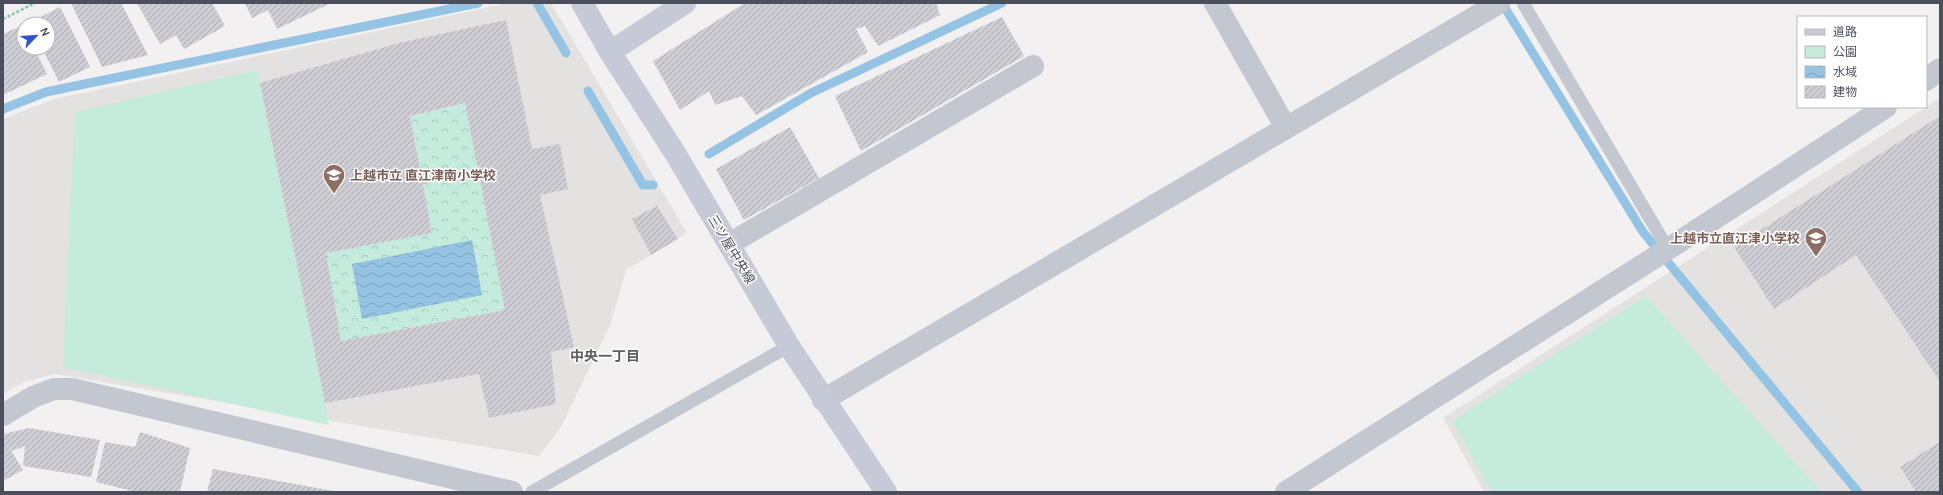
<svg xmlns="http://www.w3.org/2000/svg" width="1943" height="495" font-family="Cabin,'Noto Sans JP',sans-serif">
  <defs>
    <pattern id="forest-crowns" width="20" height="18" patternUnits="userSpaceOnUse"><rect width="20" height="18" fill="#c4ebdb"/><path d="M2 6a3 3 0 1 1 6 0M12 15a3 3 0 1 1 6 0" fill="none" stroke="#aacbbe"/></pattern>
    <pattern id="water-waves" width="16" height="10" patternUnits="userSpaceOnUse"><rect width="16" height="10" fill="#95c3e3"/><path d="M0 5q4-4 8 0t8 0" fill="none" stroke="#7ca1bb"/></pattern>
    <pattern id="building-hatch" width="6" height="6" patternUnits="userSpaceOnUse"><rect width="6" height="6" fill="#ceced4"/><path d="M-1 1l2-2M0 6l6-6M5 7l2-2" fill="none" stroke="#a9aaaf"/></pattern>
  </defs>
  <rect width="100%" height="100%" fill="#f2f0f0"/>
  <path fill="#e3e2e1" d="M 509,3 L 551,3 L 687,233 L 626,270 L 611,323 L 561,427 L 539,456 L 55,374 L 24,382 L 3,394 L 3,119 L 54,99 Z
    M 1940,98 L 1940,492 L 1484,492 L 1443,418 Z"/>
  <path fill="#c4ebdb" d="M 257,70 L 325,403 L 329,425 L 63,367 L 75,112 Z
    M 1646,296 L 1821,492 L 1492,492 L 1452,421 Z"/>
  <path fill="url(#forest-crowns)" d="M 465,103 L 505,310 L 341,341 L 326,253 L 432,233 L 411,116 Z"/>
  <path fill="url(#water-waves)" d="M 472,240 L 482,295 L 362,319 L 352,264 Z"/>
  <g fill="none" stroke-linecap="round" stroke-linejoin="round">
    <path stroke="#95c3e3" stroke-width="9" d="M 537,3 L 566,53
      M 1502,3 L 1643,232 L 1858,492
      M 588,91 L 643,185 L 653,185
      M 3,109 L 46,92 L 478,3
      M 709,154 L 811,93 L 1002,3"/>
  </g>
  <path fill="url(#building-hatch)" fill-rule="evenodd" d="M 71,3 L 121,3 L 148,55 L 102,67 Z
    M 137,3 L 212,3 L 225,26 L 184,49 L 176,35 L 160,44 Z
    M 245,3 L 331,3 L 277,29 L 268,10 L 252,18 Z
    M 745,3 L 936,3 L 940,15 L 878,46 L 865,26 L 856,29 L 868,52 L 756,115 L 742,96 L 715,105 L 709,91 L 680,110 L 653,61 Z
    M 60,7 L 90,67 L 59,82 L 42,48 L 48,48 L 48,24 L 29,23 Z
    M 1002,17 L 1024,56 L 861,151 L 835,96 Z
    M 506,20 L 532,149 L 560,144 L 568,189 L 540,195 L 574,347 L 551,352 L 556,404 L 489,418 L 479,374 L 325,403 L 260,83 L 399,43 ZM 465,103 L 505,310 L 341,341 L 326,253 L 432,233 L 410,116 Z
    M 23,25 L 24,48 L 34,48 L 47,74 L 3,95 L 3,34 Z
    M 1940,116 L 1940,382 L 1856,255 L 1774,309 L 1734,247 Z
    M 790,127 L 819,178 L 744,220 L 716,169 Z
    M 657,206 L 678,239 L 651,255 L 632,219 Z
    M 29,428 L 100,440 L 91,477 L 23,466 L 25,446 L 12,451 L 4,439 L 23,470 L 3,481 L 3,434 Z
    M 140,432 L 190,448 L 180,492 L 136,492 L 96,482 L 105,442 L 135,447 Z
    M 1940,442 L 1940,492 L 1916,492 L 1900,467 Z
    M 213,469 L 334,491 L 334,492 L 207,492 Z"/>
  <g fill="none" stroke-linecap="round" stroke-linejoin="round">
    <path stroke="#7fc5b1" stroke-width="2.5" stroke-dasharray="3 2" stroke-linecap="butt" d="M 3,19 L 35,3"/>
    <path stroke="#c2c7d0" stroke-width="13" d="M 1523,3 L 1668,249
      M 532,492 L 789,346"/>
    <path stroke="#c2c7d0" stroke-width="22" d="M 1215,3 L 1286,128
      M 1926,80 L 1940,69
      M 729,244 L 1033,66
      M 823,400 L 1499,3
      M 3,415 L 33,397 L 54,389 L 72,389 L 512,492
      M 1286,492 L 1668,249 L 1886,107"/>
    <path stroke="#c5cad6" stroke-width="22" d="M 582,3 L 610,52 L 675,153 L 789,346 L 886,492
      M 610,52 L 685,3"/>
  </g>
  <defs>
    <g id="school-pin" transform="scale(1.15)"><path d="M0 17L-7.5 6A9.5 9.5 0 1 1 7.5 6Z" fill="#8d6e63" stroke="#fff"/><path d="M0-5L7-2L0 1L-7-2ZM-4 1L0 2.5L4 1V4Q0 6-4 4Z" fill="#fff"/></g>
  </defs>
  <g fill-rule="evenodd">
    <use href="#school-pin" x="334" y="175"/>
    <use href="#school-pin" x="1816" y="238"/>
  </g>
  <g text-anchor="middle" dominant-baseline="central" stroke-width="3" stroke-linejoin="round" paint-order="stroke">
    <g font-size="13" font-weight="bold" fill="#785e54" stroke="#fff" text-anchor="start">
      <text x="350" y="175">上越市立 直江津南小学校</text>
      <text x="1800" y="238" text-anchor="end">上越市立直江津小学校</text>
    </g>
    <g font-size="13" fill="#4a4f5b" stroke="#fff">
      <text transform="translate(732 249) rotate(59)">三ツ屋中央線</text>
    </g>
    <g font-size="14" font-weight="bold" fill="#5d5f64" stroke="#fff">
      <text x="605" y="356">中央一丁目</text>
    </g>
  </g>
  <rect width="1943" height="495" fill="none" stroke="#4a4f5b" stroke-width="8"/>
  <rect x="1797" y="16" width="130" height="92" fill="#ffffff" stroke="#b7b9bd"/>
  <rect x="1805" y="29" width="20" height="6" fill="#c5cad6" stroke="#b7b9bd"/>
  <text x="1833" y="36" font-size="12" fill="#4a4f5b">道路</text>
  <rect x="1805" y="46" width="20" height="12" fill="#c4ebdb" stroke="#b7b9bd"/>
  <text x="1833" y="56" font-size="12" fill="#4a4f5b">公園</text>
  <rect x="1805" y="66" width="20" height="12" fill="url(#water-waves)" stroke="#b7b9bd"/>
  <text x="1833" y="76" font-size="12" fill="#4a4f5b">水域</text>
  <rect x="1805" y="86" width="20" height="12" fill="url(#building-hatch)" stroke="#b7b9bd"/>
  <text x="1833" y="96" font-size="12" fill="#4a4f5b">建物</text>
  <g transform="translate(36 36) rotate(65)"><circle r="19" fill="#ffffff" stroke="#b7b9bd"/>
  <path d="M0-3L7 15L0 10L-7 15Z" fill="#2d53cf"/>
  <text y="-6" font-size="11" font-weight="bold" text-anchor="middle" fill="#4a4f5b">N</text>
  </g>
</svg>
